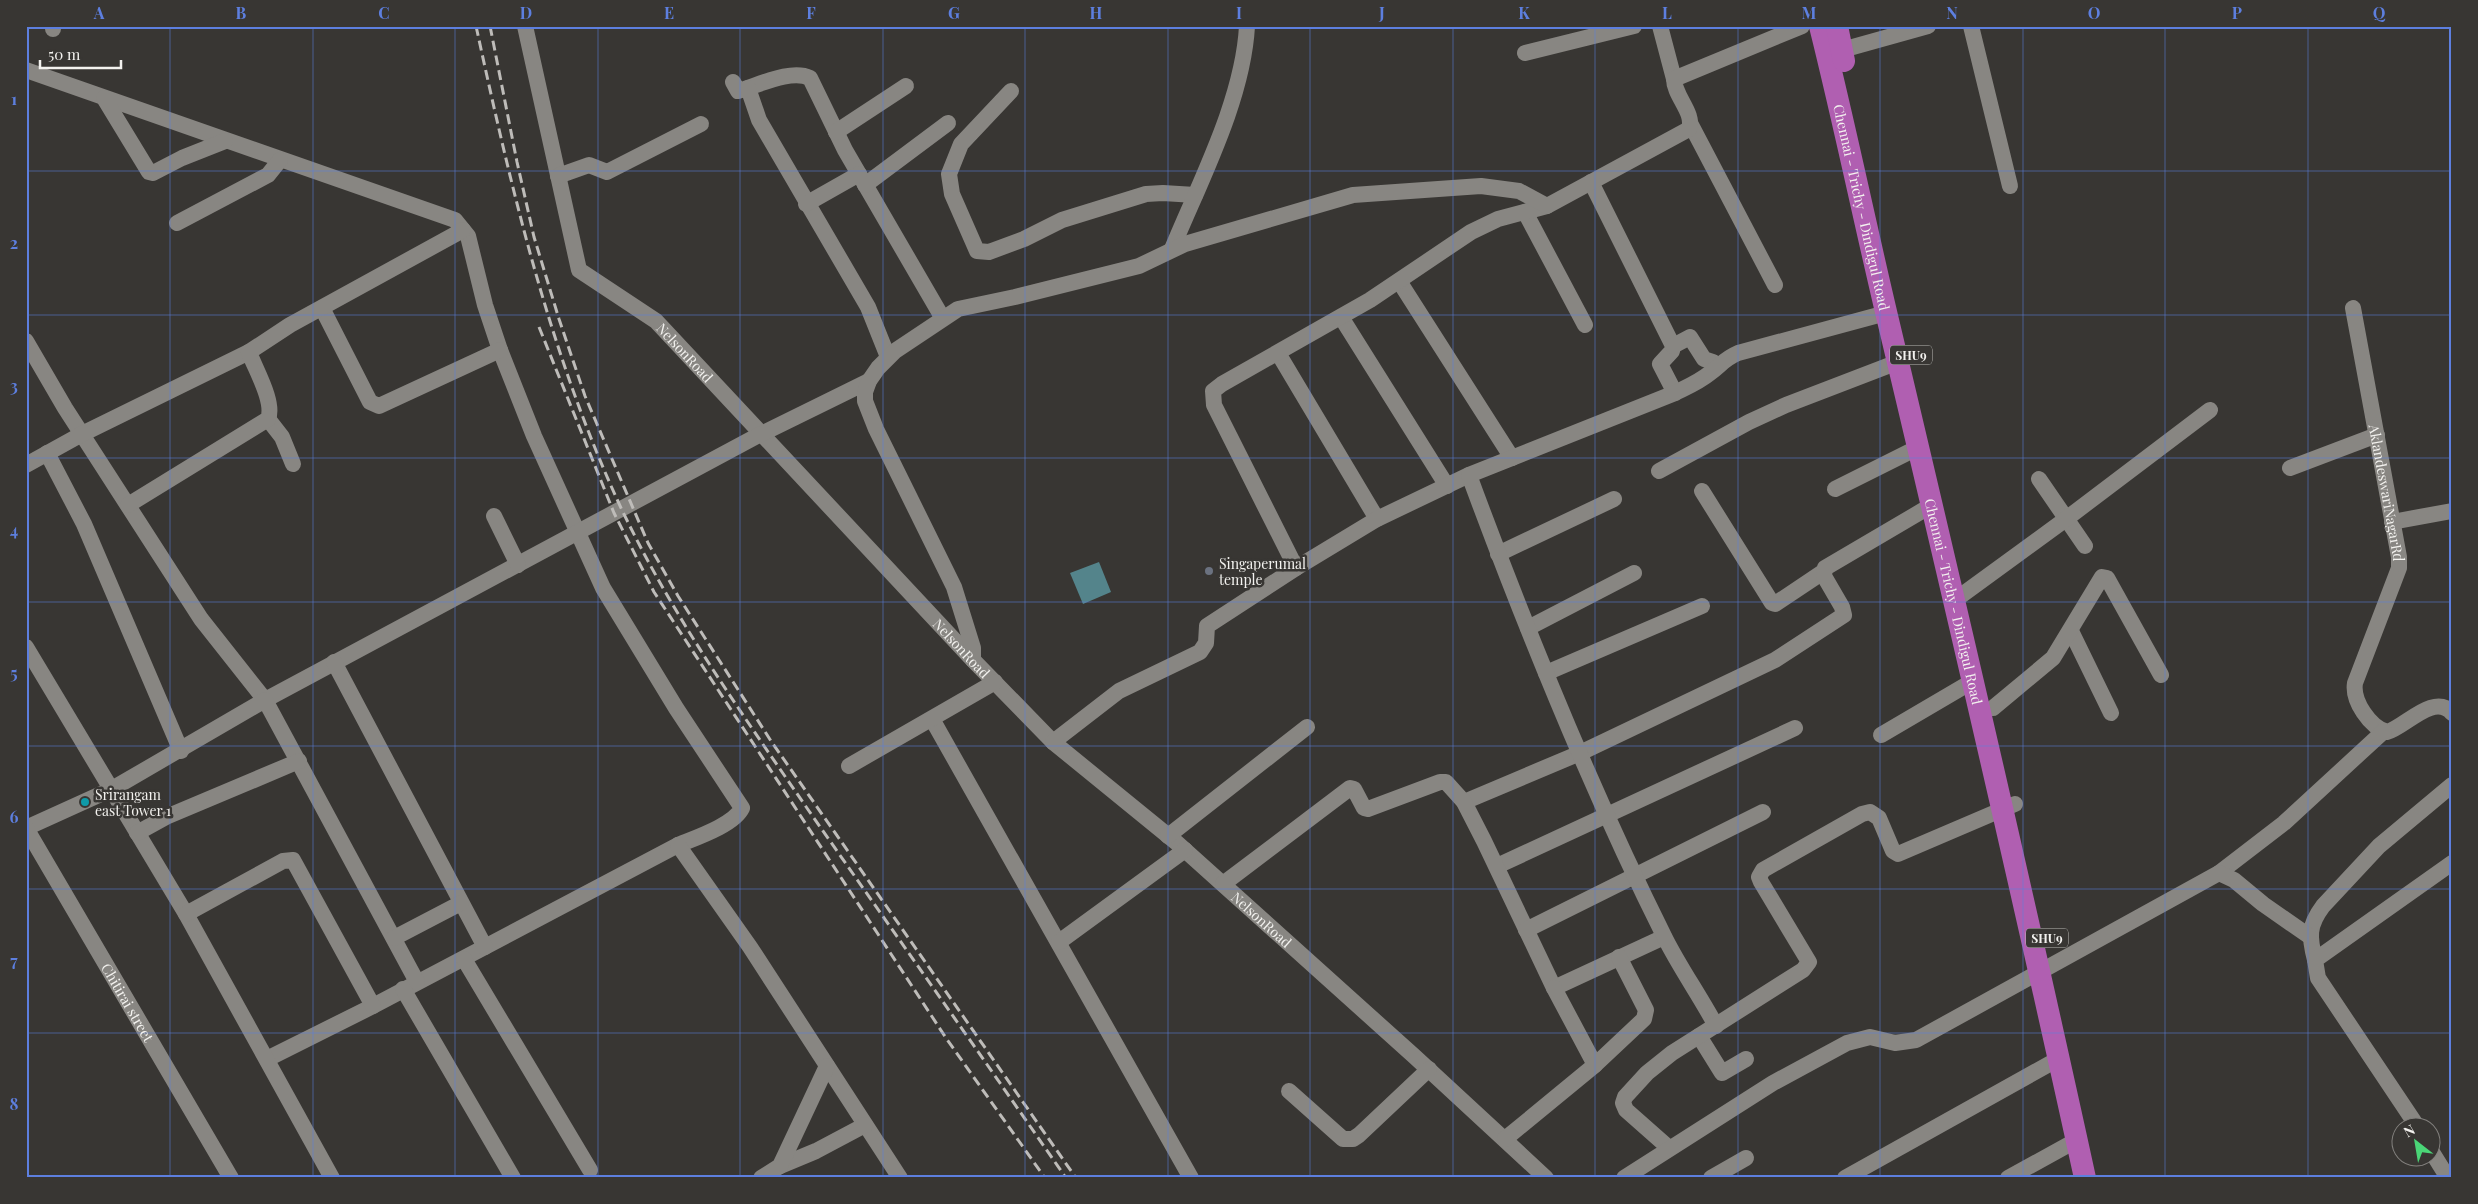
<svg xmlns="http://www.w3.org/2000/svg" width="2478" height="1204" font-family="'Playfair Display',serif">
  <rect width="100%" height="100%" fill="#383633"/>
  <path fill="#54848b" d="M 1099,562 L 1111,592 L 1083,604 L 1070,573 Z"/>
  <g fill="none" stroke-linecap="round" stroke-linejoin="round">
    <g stroke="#888682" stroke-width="16">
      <path d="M 53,26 L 53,29"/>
      <path id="s1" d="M 525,26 L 579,270 L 656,321 L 973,660 L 1053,742 L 1177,843 L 1414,1056 L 1546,1178"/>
      <path d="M 1660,26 L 1674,79"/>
      <path d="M 1971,26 L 2010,186"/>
      <path d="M 1842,50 L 1928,26"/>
      <path d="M 1525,53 L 1634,26"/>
      <path d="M 26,70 L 455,220 L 468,236 L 485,305 L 500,350 L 534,436 L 603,588 L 676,708 L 742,808 C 734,825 695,838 678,845 L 373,1006 L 267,1059"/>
      <path d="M 733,82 L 738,91 C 759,85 791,69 810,78 L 845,150 L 942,317"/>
      <path d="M 748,88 L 759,120 L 868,307 L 888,357"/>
      <path d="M 1011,91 L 961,144 L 949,174 L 952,194 L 977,251 L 989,252 L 1024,239 L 1062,220 L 1146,194 L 1163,193 L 1195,195"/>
      <path d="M 104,98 L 149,172 L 153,173 L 182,158 L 225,141"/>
      <path d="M 1690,123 L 1775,285"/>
      <path d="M 836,132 L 906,86"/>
      <path d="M 558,176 L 589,165 L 607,172 L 701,124"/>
      <path d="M 1591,182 L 1673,346 L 1672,351 L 1660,364 L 1675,393"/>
      <path d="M 865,185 L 948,123"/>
      <path d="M 806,204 L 859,174"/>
      <path d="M 1525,212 L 1585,325"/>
      <path d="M 177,223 L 268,175 L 280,160"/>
      <path d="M 1172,249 C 1200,181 1243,100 1247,26"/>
      <path d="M 1399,281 L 1512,458"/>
      <path d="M 322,308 L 370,402 L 379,406 L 500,350"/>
      <path id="s2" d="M 2353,308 L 2399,557 L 2399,568 L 2355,683 C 2352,701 2370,727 2387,732 C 2404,728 2434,692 2452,713"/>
      <path d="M 1341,317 L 1447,486"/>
      <path d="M 26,341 L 65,408 L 201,619 L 265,700 L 757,436 L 869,381"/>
      <path d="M 1673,346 L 1690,337 L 1704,359 L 1713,362 L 1716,366"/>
      <path d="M 1278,353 L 1377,519"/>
      <path d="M 268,419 L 282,437 L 293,464"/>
      <path d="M 47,453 L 84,524 L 181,751"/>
      <path d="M 26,465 L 82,434 L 249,352"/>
      <path d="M 2290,468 L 2377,435"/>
      <path d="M 1659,471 L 1749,422 L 1786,405 L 1898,362"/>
      <path d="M 1469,475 L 1377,519 L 1296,568 L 1214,405 L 1213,391 L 1222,384 L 1370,300 L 1471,232 L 1498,219 L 1547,206"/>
      <path d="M 2039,479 L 2085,546"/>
      <path d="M 1835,489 L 1919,447"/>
      <path d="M 1702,491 L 1772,603 L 1775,604 L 1823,572"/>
      <path d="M 128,505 L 268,419 C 275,402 255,369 249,352 L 290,325 L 463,230"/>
      <path d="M 494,516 L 518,565"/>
      <path d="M 2392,522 L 2452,511"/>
      <path d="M 1498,554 L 1614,499"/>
      <path d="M 1955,600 L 2066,519 L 2210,410"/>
      <path d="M 1528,628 L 1634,573"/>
      <path d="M 2071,631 L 2111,713"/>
      <path d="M 26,647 L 186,914 L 332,1178"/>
      <path d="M 973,660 L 973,648 L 954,587 L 876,429 L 865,401 L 865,392 L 869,381 L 878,368 L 895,351 L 958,309 L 1015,297 L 1139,266 L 1185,244 L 1353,195 L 1481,186 L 1519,191 L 1547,206 L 1689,129 C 1695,113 1674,96 1674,79 L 1802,26"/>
      <path d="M 334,662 L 485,947"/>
      <path d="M 1546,673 L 1702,606"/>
      <path d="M 1993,708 L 2053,658 L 2102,577 L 2107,578 L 2161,675"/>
      <path d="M 932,719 L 1191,1178"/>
      <path d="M 1881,735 L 1973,681"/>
      <path d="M 1053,742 L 1119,691 L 1200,652 L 1206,643 L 1207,626 L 1296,568"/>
      <path d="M 849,766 L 995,682"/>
      <path d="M 1464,802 L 1580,753 L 1775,660 L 1844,615 L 1842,607 L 1824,576 L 1825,568 L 1932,505"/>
      <path d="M 26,828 L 112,789 L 265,700 L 417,982"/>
      <path id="s3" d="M 26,828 L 231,1178"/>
      <path d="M 137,833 L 166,817 L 299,761"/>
      <path d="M 1168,836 L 1307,727"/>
      <path d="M 678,845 L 750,947 L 900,1178"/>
      <path d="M 1497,866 L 1795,728"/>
      <path d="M 2219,873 L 2284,823 L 2384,731"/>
      <path d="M 1223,884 L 1350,788 L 1354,789 L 1364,808 L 1368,809 L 1440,782 L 1446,782 L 1464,802 L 1484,841 L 1554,988 L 1664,937"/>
      <path d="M 186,914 L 283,861 L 293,860 L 373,1006"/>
      <path d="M 1526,930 L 1763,812"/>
      <path d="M 394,938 L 461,903"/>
      <path d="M 1059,942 L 1185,850"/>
      <path d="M 464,959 L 590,1170"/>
      <path d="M 2315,960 C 2309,937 2308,926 2323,906 L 2379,846 L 2452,785"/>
      <path d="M 1554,988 L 1595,1065"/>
      <path d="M 403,989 L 513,1178"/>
      <path d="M 1716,1026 C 1700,996 1680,968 1665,938 C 1590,788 1527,632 1469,475 L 1675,393 C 1687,387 1699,382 1710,373 C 1721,365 1724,359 1738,353 L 1886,313"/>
      <path d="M 1699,1036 L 1722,1073 L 1746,1059"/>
      <path d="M 1289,1091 L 1343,1139 L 1353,1139 L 1359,1135 L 1429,1069"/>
      <path d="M 2417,1126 L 2318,978 L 2315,960 L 2452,863"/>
      <path d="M 1505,1139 L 1595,1065 L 1644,1019 L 1646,1010 L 1619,957"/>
      <path d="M 1669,1148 L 1626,1110 L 1623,1103 L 1625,1097 L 1647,1073 L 1672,1053 L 1803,970 L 1809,962 L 1761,882 L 1759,877 L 1763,870 L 1862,814 L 1870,812 L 1879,818 L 1893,851 L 1898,854 L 2015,804"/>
      <path d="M 2430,1149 L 2448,1178"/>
      <path d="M 780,1166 L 816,1151 L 865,1125"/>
      <path d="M 761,1178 L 780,1166 L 827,1066"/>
      <path d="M 1624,1178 L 1773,1083 L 1847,1043 L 1870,1037 L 1895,1043 L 1916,1040 L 2219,873 L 2234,880 L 2263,904 L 2309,936"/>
      <path d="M 1711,1178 L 1746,1158"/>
      <path d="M 1845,1178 L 2060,1058"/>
      <path d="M 2008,1178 L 2077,1140"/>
    </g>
    <g stroke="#b05fb1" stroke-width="22">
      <path id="s4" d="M 1820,26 C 1844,122 1864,219 1887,316 C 1955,602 2022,890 2085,1178"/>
      <path d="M 1837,26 L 1844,61"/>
    </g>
    <path stroke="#bebcb9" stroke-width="3" stroke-dasharray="10 5" stroke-linecap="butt" d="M 476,26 C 512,192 550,356 622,510 C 673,617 742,714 809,811 C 895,934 981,1055 1066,1178
      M 490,26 L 517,162 L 534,237 L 559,319 L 585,396 L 648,543 L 678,596 L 771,741 L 1076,1178
      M 539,327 L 614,513 L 654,592 L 946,1038 L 1045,1178"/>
  </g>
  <path fill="none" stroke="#5d7fdf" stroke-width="1" stroke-opacity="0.55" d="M 170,26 L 170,1178M 313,26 L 313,1178M 455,26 L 455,1178M 598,26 L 598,1178M 740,26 L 740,1178M 883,26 L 883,1178M 1025,26 L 1025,1178M 1168,26 L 1168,1178M 1310,26 L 1310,1178M 1453,26 L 1453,1178M 1595,26 L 1595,1178M 1738,26 L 1738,1178M 1880,26 L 1880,1178M 2023,26 L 2023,1178M 2165,26 L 2165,1178M 2308,26 L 2308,1178M 26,171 L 2452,171M 26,315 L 2452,315M 26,458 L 2452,458M 26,602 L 2452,602M 26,746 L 2452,746M 26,889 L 2452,889M 26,1033 L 2452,1033"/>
  <circle fill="#6b7280" stroke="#383633" stroke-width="2" cx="1209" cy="571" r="5"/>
  <circle fill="#0f9aa8" stroke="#383633" stroke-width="2" cx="85" cy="802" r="5"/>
  <g text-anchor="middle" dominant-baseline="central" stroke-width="5" stroke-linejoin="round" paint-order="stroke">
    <g fill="#383633" stroke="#bbbab7" stroke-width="1">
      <rect x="1890" y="345.5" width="42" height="19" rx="4"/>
      <rect x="2026" y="928.5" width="42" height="19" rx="4"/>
    </g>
    <g font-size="12" font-weight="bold" fill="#f3f2ef">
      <text x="1911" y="355">SHU9</text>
      <text x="2047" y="938">SHU9</text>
    </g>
    <g font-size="14" fill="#f3f2ef" stroke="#383633">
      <text stroke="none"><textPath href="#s4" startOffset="186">Chennai - Trichy - Dindigul Road</textPath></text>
      <text stroke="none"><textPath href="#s1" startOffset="385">NelsonRoad</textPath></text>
      <text stroke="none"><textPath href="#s2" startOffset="188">AklandeswariNagarRd</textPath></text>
      <text stroke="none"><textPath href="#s4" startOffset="591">Chennai - Trichy - Dindigul Road</textPath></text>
      <text stroke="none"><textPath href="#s1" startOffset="790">NelsonRoad</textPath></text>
      <text stroke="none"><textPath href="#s1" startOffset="1195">NelsonRoad</textPath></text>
      <text stroke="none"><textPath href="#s3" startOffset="202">Chitirai street</textPath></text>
    </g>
    <g font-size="14" fill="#f3f2ef" stroke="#383633" text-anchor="start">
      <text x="1219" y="563">Singaperumal<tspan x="1219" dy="16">temple</tspan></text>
      <text x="95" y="794">Srirangam<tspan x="95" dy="16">east Tower 1</tspan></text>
    </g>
  </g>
  <rect width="2478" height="1204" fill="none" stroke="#383633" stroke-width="55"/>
  <g transform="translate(2416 1142) rotate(329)"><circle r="24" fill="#383633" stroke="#83817e"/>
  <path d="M0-4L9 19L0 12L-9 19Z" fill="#4ad677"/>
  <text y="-8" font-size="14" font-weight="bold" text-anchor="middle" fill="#f3f2ef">N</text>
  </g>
  <path d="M40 60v8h81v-8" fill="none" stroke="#f3f2ef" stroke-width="2.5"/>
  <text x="48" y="60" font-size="15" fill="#f3f2ef" stroke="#383633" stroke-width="4" paint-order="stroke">50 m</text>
  <rect x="28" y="28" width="2422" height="1148" fill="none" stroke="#5d7fdf" stroke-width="2"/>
  <g font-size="16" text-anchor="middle" font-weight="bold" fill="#5d7fdf">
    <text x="99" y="19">A</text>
    <text x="241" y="19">B</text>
    <text x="384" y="19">C</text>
    <text x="526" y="19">D</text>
    <text x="669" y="19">E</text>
    <text x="811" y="19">F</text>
    <text x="954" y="19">G</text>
    <text x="1096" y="19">H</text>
    <text x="1239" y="19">I</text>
    <text x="1382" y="19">J</text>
    <text x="1524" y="19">K</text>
    <text x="1667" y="19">L</text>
    <text x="1809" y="19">M</text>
    <text x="1952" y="19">N</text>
    <text x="2094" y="19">O</text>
    <text x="2237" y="19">P</text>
    <text x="2379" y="19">Q</text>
    <text x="14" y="105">1</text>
    <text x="14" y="249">2</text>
    <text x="14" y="392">3</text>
    <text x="14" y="536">4</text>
    <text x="14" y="679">5</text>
    <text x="14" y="823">6</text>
    <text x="14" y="967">7</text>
    <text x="14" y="1110">8</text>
  </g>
</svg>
